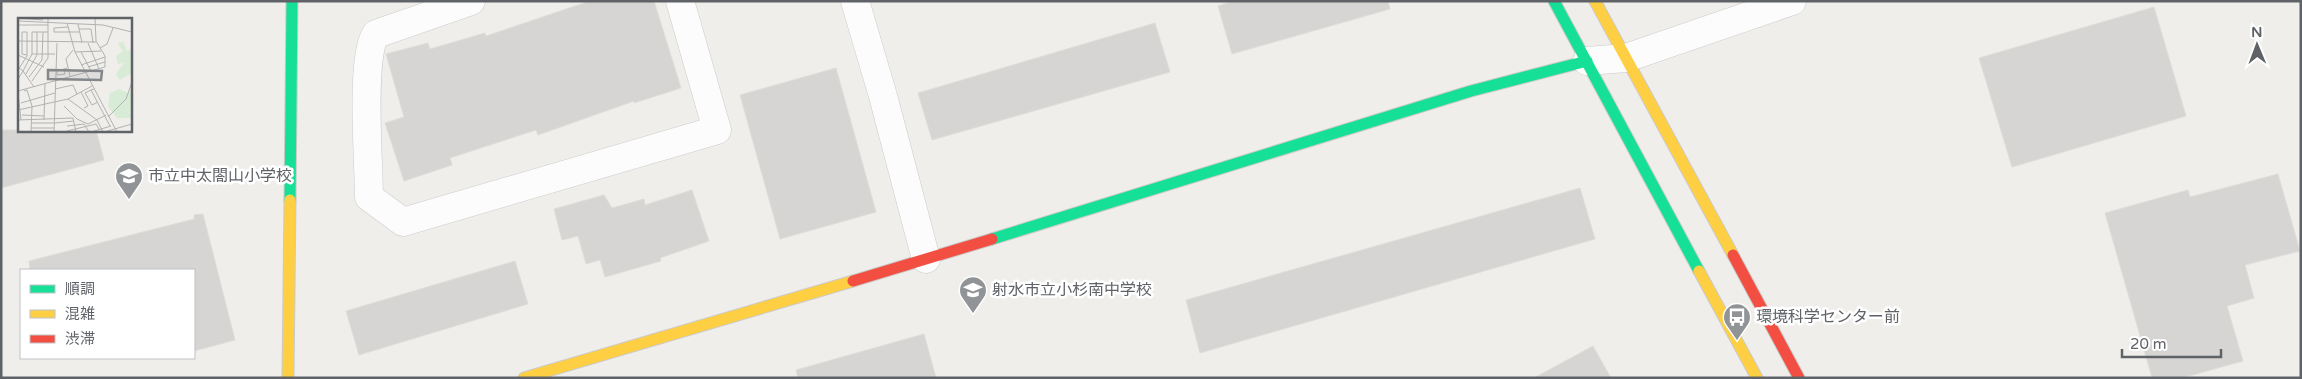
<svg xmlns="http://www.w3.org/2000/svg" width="2302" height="379" font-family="'Varela Round','Noto Sans JP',sans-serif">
  <rect width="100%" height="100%" fill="#efeeea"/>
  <path fill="#d6d5d3" stroke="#deddd9" d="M 590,1 L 654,1 L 681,88 L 634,103 L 634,101 L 538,135 L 536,130 L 450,158 L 452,165 L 404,181 L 385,123 L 404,117 L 386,54 L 428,43 L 430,49 L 485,33 L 486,36 Z
    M 1233,1 L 1388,1 L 1390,9 L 1232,54 L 1218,6 Z
    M 2154,7 L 2186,116 L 2012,167 L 1979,58 Z
    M 1155,23 L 1170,72 L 932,140 L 918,93 Z
    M 836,68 L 876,212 L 780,239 L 740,95 Z
    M 1,130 L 96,130 L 104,160 L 1,188 Z
    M 2278,174 L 2300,251 L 2245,265 L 2254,298 L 2227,306 L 2243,361 L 2182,378 L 2152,378 L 2105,213 L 2188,190 L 2190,197 Z
    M 1580,188 L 1595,239 L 1200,353 L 1186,300 Z
    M 692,190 L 709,241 L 660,258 L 661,261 L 605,277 L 600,260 L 586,264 L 578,236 L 562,240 L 554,209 L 604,195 L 612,208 L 644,199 L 645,205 Z
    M 203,214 L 235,340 L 194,351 L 194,270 L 30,270 L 29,261 L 194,219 L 194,215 Z
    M 515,261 L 528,304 L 359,355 L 346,311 Z
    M 924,334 L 936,378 L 798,378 L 796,370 Z
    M 1593,346 L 1611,378 L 1534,378 Z"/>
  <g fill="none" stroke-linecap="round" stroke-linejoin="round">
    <g stroke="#cbcccc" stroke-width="29">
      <path id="street" d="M 471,1 L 376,34 C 360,57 369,164 369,197 L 403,222 L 717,130 L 680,1
        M 855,1 L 883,96 L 926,259
        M 1587,61 L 1626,58 L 1792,1"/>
    </g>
    <g stroke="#cacacb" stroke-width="13">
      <path id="fast" d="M 1554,1 L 1699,271
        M 290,200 L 292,1
        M 992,239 L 1471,91 L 1587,61"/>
    </g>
    <g stroke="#cacacb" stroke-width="13">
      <path id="slow" d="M 1595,1 L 1733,255
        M 1699,271 L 1757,378
        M 288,378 L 290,200
        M 524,378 L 853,281"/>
    </g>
    <g stroke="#cacacb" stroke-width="13">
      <path id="jam" d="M 1733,255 L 1799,378
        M 853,281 L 992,239"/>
    </g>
    <use href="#street" stroke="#fdfcfc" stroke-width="28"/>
    <use href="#fast" stroke="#16e098" stroke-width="11"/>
    <use href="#slow" stroke="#ffcf43" stroke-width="11"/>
    <use href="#jam" stroke="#f24e42" stroke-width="11"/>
  </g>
  <defs>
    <g id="school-pin" transform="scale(1.4375)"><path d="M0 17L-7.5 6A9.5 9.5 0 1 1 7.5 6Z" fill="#919496" stroke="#fff"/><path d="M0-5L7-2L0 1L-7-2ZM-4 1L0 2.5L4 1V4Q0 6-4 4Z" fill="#fff"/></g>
    <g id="bus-pin" transform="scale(1.4375)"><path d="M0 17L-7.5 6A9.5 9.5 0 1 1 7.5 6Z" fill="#919496" stroke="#fff"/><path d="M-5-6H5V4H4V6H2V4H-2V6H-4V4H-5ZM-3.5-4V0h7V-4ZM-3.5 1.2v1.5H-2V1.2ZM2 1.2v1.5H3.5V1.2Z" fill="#fff"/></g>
  </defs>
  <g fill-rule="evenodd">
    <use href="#school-pin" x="129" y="176"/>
    <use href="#school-pin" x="973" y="290"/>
    <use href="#bus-pin" x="1737" y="317"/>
  </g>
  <g text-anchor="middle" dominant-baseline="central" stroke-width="5" stroke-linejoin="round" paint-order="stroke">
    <g font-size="16" fill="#5f6368" stroke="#fff" text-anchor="start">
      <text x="148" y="176">市立中太閤山小学校</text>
      <text x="992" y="290">射水市立小杉南中学校</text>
      <text x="1756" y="317">環境科学センター前</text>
    </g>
  </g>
  <g transform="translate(18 18)">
    <rect width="114" height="114" fill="#efeeea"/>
    <path d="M 105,23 L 109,33 L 114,31 L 114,55 L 102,62 L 98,56 L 106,45 L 100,46 L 98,38 L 105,33 L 100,26 ZM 101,71 L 110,75 L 114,73 L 114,91 L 109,97 L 114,93 L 114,100 L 99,100 L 90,88 L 92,75 Z" fill="#d8ebd6"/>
    <path fill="none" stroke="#b1b2b2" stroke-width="1" d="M 0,0 L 25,2M 0,3 L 85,7 L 114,14M 49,5 L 57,34 L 99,114M 60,6 L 64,25M 0,7 L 30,7M 50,9 L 36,10 L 36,14 L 61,14M 61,11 L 73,11 L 75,25M 0,23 L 78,24M 70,25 L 81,51M 82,30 L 89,26 L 95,10M 57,34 L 83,33M 63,34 L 73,53M 14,36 L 37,36M 0,37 L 26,49M 63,47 L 87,39M 0,49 L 5,53 L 0,61M 70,49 L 87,44M 46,51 L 47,56 L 39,57 L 39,53 L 46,51 L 49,50M 0,52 L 9,38 L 9,14 L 4,14 L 4,36 L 9,37M 8,56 L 19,37 L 19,14M 52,58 L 48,41 L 55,32M 11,59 L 24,42 L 25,14M 14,63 L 30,40 L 30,0M 16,69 L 5,53 L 14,36 L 14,14 L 30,14M 37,71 L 55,67 L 59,76M 76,71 L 73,72 L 92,108M 73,72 L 67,75 L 74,87 L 80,84M 0,73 L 87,49 L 87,38 L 78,23 L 77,0M 6,73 L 9,72 L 14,88 L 13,114M 63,74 L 70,88 L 66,90M 0,75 L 3,102M 50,81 L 79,102 L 85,114M 3,85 L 37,75M 46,88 L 59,101 L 70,106 L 88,97M 0,92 L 50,81 L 74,68M 4,97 L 26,98M 90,99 L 108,81 L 114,64M 0,102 L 55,100 L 58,114M 26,102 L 27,66M 14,105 L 36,105M 37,105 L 56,103M 49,108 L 66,106 L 71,114M 13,110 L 36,110M 49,113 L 78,106 L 81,111M 36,114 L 39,25M 73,114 L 93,108M 86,114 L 114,106"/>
    <path fill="#84888a" fill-opacity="0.15" stroke="#84888a" stroke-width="2.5" d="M 30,52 L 84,53 L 83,62 L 30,61 Z"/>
    <rect width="114" height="114" fill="none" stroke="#5f6368" stroke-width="2.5"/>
  </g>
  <rect width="2302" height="379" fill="none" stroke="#5f6368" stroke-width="5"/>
  <rect x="20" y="269" width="175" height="90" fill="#ffffff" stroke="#bfc1c3"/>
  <rect x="30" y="285" width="25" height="8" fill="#16e098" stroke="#bfc1c3"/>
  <text x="65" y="294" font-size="15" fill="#5f6368">順調</text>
  <rect x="30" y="310" width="25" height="8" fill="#ffcf43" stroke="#bfc1c3"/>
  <text x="65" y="319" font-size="15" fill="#5f6368">混雑</text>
  <rect x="30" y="335" width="25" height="8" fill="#f24e42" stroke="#bfc1c3"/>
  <text x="65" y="344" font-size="15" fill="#5f6368">渋滞</text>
  <g transform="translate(2257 45) rotate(359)" stroke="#ffffff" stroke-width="4" paint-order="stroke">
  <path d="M0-4L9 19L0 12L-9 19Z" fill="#5f6368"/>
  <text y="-8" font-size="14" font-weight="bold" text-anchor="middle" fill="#5f6368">N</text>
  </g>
  <path d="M2122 349v8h99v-8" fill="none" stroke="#5f6368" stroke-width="2.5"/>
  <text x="2130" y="349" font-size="15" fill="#5f6368" stroke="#ffffff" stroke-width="4" paint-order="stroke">20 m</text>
</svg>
